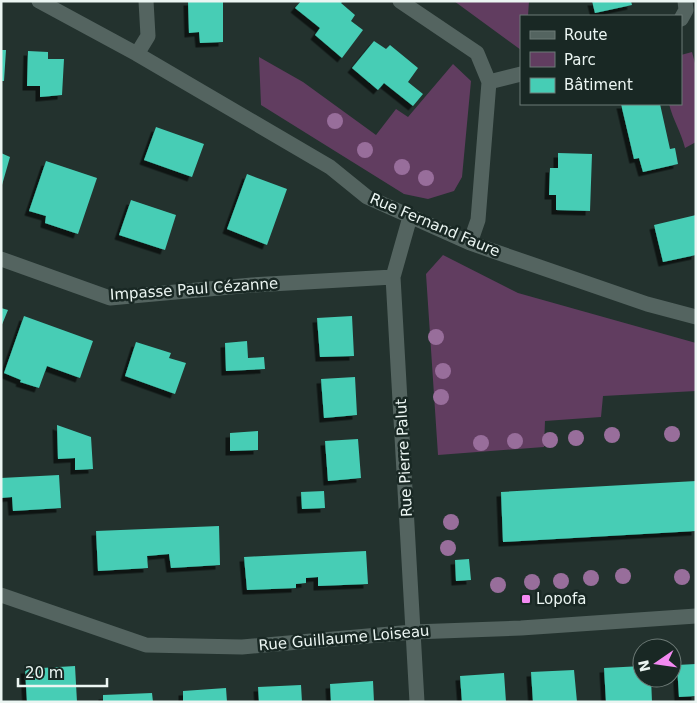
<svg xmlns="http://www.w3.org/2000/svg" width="697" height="703" font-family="'DejaVu Sans',sans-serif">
  <defs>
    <filter id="shadow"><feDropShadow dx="-4.5" dy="4.5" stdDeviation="0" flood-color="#0009"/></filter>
  </defs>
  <rect width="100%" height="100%" fill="#23322e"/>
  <path fill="#613d60" d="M 454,1 L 529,1 L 528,16 L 521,16 L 521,50 Z
    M 692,52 L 696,67 L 696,142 L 685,148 C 681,132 673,120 669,104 L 681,104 L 681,55 Z
    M 259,57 L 303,82 L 376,135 L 396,109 L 408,117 L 453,64 L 471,81 L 462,177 L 454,191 L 428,199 L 404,194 L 261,105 Z
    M 443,255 L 518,293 L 696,343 L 696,391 L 603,396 L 601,417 L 545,421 L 544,447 L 438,455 L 426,274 Z"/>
  <path fill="#46cdb5" filter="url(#shadow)" d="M 188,1 L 223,1 L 223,42 L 200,43 L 199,32 L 189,33 Z
    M 301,1 L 343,1 L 341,3 L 355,15 L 351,21 L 363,30 L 342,58 L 315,35 L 320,28 L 295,8 Z
    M 592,1 L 631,1 L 632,5 L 595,13 Z
    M 374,41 L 386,49 L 390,45 L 418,68 L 408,82 L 423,94 L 413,106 L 384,83 L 378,90 L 352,68 Z
    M 1,50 L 6,50 L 4,81 L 1,81 Z
    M 28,51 L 48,52 L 48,59 L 64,59 L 62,95 L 40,97 L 40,86 L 27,86 Z
    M 621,104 L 660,104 L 670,149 L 675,148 L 678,164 L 643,172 L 639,158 L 634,159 Z
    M 156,127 L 204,144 L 192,177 L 144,160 Z
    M 1,153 L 10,157 L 2,185 L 1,185 Z
    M 558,153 L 592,154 L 590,211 L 556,210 L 556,195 L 549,195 L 550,168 L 558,168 Z
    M 46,161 L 97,178 L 78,234 L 45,223 L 46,216 L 29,211 Z
    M 247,174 L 287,189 L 267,245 L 227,229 Z
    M 131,200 L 176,215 L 165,250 L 119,235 Z
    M 696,215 L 696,255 L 663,262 L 654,225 Z
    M 1,308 L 8,310 L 1,327 Z
    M 24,316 L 93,341 L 80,378 L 47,366 L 39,388 L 20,382 L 21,380 L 4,373 Z
    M 352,316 L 354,356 L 320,357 L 317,318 Z
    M 247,341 L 248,358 L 264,357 L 265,369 L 226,371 L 225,343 Z
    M 136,342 L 171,353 L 169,358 L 186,363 L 175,394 L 125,376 Z
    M 355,377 L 357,415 L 324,418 L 321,379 Z
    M 57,425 L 91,437 L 93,469 L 75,470 L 75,458 L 58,459 Z
    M 258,431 L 258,450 L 230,451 L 230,433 Z
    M 358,439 L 361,478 L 328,481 L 325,441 Z
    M 59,475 L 61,508 L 13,511 L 12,497 L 1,498 L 1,478 Z
    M 696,481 L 696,531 L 503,542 L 501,492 Z
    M 324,491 L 325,508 L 302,509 L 301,492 Z
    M 219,526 L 220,565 L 171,568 L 169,554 L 147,556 L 148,568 L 98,571 L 96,531 Z
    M 366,551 L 368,584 L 318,586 L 318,577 L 306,578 L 306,583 L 296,584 L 296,588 L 247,590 L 244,557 Z
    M 469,559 L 471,580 L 456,581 L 455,560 Z
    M 696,664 L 696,696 L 679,697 L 677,665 Z
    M 75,666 L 77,702 L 27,702 L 25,669 Z
    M 642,666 L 642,678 L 651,678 L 652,702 L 606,702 L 604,668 Z
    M 574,670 L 577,702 L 533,702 L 531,672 Z
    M 504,673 L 506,702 L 462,702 L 460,676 Z
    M 373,681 L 374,702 L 331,702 L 330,684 Z
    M 301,685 L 302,702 L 259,702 L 258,687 Z
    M 226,688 L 227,702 L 183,702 L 183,691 Z
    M 152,693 L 153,702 L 103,702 L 103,695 Z"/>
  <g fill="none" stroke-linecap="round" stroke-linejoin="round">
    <path stroke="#546460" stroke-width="15" d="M 39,1 L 137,54 L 330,167 L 367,197 L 470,243 L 647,304 L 696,317
      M 400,1 L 477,53 L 489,82 L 478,220 L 470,243
      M 681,19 L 686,10 L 685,1
      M 137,54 L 148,36 L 146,1
      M 489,82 L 521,74
      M 410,217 L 393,277 L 417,702
      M 1,259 L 110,298 L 252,285 L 393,277
      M 1,595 L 146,645 L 242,647 L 413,632 L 521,628 L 696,616"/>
  </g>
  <g fill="#986e9b">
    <circle cx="335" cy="121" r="8"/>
    <circle cx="365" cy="150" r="8"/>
    <circle cx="402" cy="167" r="8"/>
    <circle cx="426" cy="178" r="8"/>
    <circle cx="436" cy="337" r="8"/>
    <circle cx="443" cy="371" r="8"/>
    <circle cx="441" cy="397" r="8"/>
    <circle cx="672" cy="434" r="8"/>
    <circle cx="612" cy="435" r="8"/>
    <circle cx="576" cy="438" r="8"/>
    <circle cx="550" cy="440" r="8"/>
    <circle cx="515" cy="441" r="8"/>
    <circle cx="481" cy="443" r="8"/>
    <circle cx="451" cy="522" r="8"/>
    <circle cx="448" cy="548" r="8"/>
    <circle cx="623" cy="576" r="8"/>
    <circle cx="682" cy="577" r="8"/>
    <circle cx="591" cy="578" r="8"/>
    <circle cx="561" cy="581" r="8"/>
    <circle cx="532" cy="582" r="8"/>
    <circle cx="498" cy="585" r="8"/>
  </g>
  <rect fill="#f38af2" stroke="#192824" stroke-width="2" x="521" y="594" width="10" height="10" rx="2.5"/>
  <g text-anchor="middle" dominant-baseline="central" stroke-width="5" stroke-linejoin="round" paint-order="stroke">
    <g font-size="15" fill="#ebf5f2" stroke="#192824">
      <text transform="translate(435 225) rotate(23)">Rue Fernand Faure</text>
      <text transform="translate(194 289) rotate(-4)">Impasse Paul Cézanne</text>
      <text transform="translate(404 458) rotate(-93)">Rue Pierre Palut</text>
      <text transform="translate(344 638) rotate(-5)">Rue Guillaume Loiseau</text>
    </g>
    <g font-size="15" fill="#ebf5f2" stroke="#192824" text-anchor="start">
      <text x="536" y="599">Lopofa</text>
    </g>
  </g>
  <rect width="697" height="703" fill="none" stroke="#ebf5f2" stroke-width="5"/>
  <rect x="520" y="15" width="162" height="90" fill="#192824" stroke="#6d7a76"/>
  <rect x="530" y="31" width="25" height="8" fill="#546460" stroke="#6d7a76"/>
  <text x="564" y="40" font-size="15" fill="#ebf5f2">Route</text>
  <rect x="530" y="52" width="25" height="15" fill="#613d60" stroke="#6d7a76"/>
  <text x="564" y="65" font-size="15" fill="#ebf5f2">Parc</text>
  <rect x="530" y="78" width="25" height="15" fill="#46cdb5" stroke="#6d7a76"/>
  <text x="564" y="90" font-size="15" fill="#ebf5f2">Bâtiment</text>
  <g transform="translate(657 663) rotate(257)"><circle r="24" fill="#192824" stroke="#6d7a76"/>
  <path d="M0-4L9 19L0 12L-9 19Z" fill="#f38af2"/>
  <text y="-8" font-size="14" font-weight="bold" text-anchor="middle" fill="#ebf5f2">N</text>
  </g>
  <path d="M18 678v8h89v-8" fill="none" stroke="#ebf5f2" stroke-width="2.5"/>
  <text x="25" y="678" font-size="15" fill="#ebf5f2" stroke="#192824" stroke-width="4" paint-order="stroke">20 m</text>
</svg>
